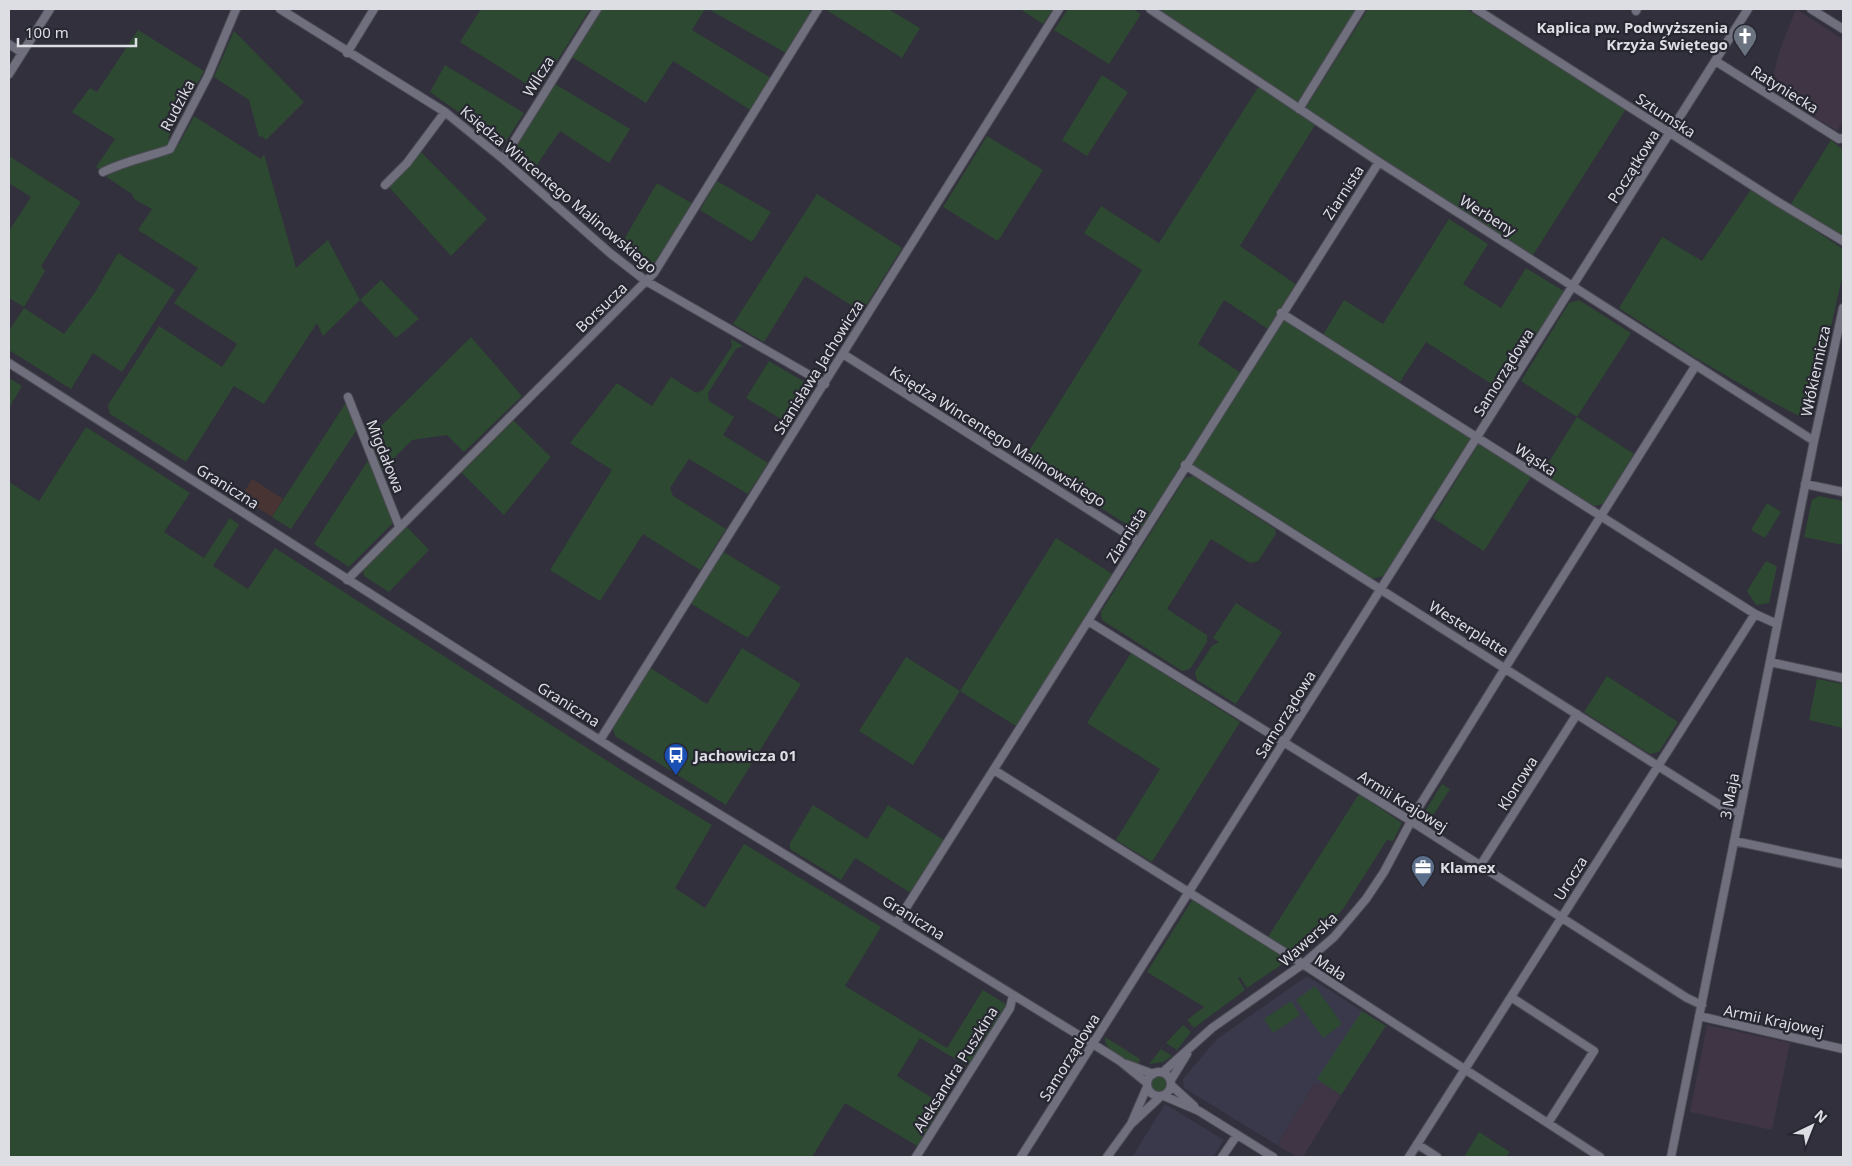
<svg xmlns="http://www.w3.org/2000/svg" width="1852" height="1166" font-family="'Noto Sans',sans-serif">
  <rect width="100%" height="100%" fill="#31303c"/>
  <path fill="#3f3545" d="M 1796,9 L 1843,39 L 1843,120 L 1837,131 L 1770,89 L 1779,52 Z
    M 1707,1025 L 1790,1043 L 1772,1130 L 1690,1112 Z
    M 1321,1082 L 1341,1095 L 1303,1157 L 1297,1157 L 1277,1145 L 1314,1084 Z"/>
  <path fill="#483432" d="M 252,479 L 283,499 L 272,517 L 241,497 Z"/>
  <path fill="#3a394b" d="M 1307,976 L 1386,1026 L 1341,1095 L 1321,1082 L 1317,1086 L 1314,1084 L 1277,1145 L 1184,1088 L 1183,1079 L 1217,1039 Z
    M 1165,1104 L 1224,1140 L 1213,1157 L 1132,1157 Z"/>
  <path fill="#2e4932" d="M 481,9 L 590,9 L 538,91 L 460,42 Z
    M 602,9 L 705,9 L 692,30 L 771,78 L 752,111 L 673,61 L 646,103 L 572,57 Z
    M 708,9 L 807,9 L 812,12 L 786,53 Z
    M 825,9 L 888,9 L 920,28 L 902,58 Z
    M 1020,9 L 1053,9 L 1043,24 Z
    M 1068,9 L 1133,9 L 1141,14 L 1109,64 L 1054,30 Z
    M 1159,9 L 1356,9 L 1297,103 Z
    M 1368,9 L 1466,9 L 1626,109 L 1533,255 L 1305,109 Z
    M 138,30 L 204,71 L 168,138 L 179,144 L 194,116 L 261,159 L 264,154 L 296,268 L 328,240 L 360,300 L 381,280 L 419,319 L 396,338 L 360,300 L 323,336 L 317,323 L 264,404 L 234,386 L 186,462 L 110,414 L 108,405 L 159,326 L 222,367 L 237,344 L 174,303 L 198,268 L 138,230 L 152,209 L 134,199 L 132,194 L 108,178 L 96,167 L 115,139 L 72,112 L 90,88 L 97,92 Z
    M 234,31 L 304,102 L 266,140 L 262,136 L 259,137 L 249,100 L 214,77 Z
    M 445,65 L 524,113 L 502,147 L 474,123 L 430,92 Z
    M 1102,75 L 1128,92 L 1087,156 L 1062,140 Z
    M 555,84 L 630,129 L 609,163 L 560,131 L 530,175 L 510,155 Z
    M 1259,86 L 1315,125 L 1240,246 L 1297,285 L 1268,329 L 1224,300 L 1198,344 L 1241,373 L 1179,468 L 1140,533 L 1024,459 L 1142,270 L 1084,233 L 1101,206 L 1159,243 Z
    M 987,136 L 1043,170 L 998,241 L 943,207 Z
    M 1831,140 L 1843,150 L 1843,237 L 1791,204 Z
    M 420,151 L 487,219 L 451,256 L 390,188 L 394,180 Z
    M 9,156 L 81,202 L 41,266 L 45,271 L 24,307 L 9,298 L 9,231 L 31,197 L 9,183 Z
    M 717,181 L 771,212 L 752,242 L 700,210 Z
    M 657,183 L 693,204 L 660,257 L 651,265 L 636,262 L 619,248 Z
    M 1752,188 L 1843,249 L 1843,273 L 1811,416 L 1799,416 L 1763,397 L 1694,357 L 1619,308 L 1662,237 L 1702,261 Z
    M 817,194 L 902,248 L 862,312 L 805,276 L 764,342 L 733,324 Z
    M 1449,219 L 1488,244 L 1463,284 L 1501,308 L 1526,268 L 1565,292 L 1501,390 L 1426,342 L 1400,382 L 1323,335 L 1344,300 L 1383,324 Z
    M 118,253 L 175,290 L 122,372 L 93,353 L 71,389 L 9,350 L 9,331 L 24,308 L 64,334 L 94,294 Z
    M 1579,300 L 1631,333 L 1577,417 L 1634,454 L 1603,504 L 1594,506 L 1542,473 L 1577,417 L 1521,381 L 1569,303 Z
    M 1282,318 L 1472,439 L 1384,576 L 1371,579 L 1190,463 Z
    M 471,337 L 522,396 L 464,452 L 447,435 L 412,440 L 381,471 L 368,439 Z
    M 731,339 L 743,346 L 736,349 L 708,393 L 709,401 L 734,417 L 723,435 L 768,463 L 748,494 L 689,459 L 670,488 L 673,496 L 726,529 L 700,570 L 643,534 L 600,601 L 550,570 L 612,470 L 570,443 L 617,383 L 652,406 L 671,377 L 696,393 L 703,390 L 732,346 Z
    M 769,361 L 810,385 L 812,393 L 791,425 L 746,398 Z
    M 9,378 L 22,386 L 9,408 Z
    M 347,401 L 358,428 L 291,529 L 272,517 Z
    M 513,420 L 551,457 L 504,515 L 461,472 Z
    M 86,427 L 190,493 L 164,532 L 204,558 L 230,518 L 239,525 L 213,566 L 248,589 L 275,548 L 637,780 L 712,825 L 675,888 L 705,908 L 744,844 L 881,927 L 845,986 L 947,1048 L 983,990 L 1009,1006 L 969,1067 L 920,1038 L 897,1076 L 945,1106 L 919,1147 L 845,1103 L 812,1157 L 9,1157 L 9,482 L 39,501 Z
    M 1479,443 L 1531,477 L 1484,551 L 1433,518 Z
    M 369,459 L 394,522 L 349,567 L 314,544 Z
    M 1193,476 L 1275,529 L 1276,534 L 1258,561 L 1250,563 L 1211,539 L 1167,609 L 1207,635 L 1207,642 L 1190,669 L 1182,671 L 1102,620 L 1101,612 L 1185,478 Z
    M 1819,496 L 1843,501 L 1843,545 L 1804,537 L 1812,500 Z
    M 1767,503 L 1781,512 L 1765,538 L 1751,530 Z
    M 406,526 L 429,550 L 389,592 L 364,576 L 363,569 Z
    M 1056,538 L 1114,575 L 1019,728 L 960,691 L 913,765 L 859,731 L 906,657 L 960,691 Z
    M 722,551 L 781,587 L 748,638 L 690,603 Z
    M 1766,561 L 1777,566 L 1769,603 L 1756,605 L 1747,591 Z
    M 1236,603 L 1282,632 L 1236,704 L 1197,680 L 1195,672 L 1212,646 L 1219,642 L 1213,638 Z
    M 742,648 L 801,684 L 726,805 L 615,736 L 612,725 L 649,667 L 707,704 Z
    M 1131,653 L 1240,722 L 1152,862 L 1116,840 L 1160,769 L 1087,723 Z
    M 1607,676 L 1678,722 L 1659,752 L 1650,754 L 1584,712 Z
    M 1817,679 L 1843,684 L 1843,728 L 1809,720 Z
    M 1442,784 L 1450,789 L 1430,820 L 1431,830 L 1423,822 L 1422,816 Z
    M 1359,794 L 1402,823 L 1393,841 L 1387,840 L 1343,909 L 1301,952 L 1291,951 L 1268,937 Z
    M 813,805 L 867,839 L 888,805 L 947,842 L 914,895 L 855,858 L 841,880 L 790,849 L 790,843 Z
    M 1193,899 L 1277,952 L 1284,963 L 1247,988 L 1240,977 L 1238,978 L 1245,990 L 1194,1028 L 1187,1020 L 1204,1007 L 1147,972 Z
    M 1315,986 L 1342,1024 L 1323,1038 L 1296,1000 Z
    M 1291,1001 L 1300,1015 L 1273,1033 L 1264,1019 Z
    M 1362,1011 L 1386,1026 L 1341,1095 L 1317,1079 Z
    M 1183,1025 L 1191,1032 L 1177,1050 L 1166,1043 Z
    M 1105,1037 L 1140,1059 L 1138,1065 C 1127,1059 1103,1052 1105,1037 Z
    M 1161,1049 L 1172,1056 L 1163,1062 L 1149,1064 Z
    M1150 1085a9 9 0 1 1 18 0a9 9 0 1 1-18 0Z
    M 1479,1132 L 1510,1152 L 1506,1157 L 1464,1157 Z"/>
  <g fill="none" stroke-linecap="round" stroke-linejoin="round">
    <g stroke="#4c4b55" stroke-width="10">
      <path id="minor" d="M 280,9 L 445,112 L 503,159 L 610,253 L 646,281 L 825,384
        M 1150,9 L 1379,162 L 1814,441
        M 1476,9 L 1775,200 L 1843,241
        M 1811,9 L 1843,29
        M 1636,11 L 1637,9
        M 9,44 L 22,53
        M 347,53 L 374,9
        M 1717,62 L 1839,139 L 1843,138
        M 9,74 L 50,9
        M 1299,109 L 1361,9
        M 503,159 L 597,9
        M 103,172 C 125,161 147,157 170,149 L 208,76 L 236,9
        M 385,185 L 407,163 L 445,112
        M 1281,313 L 1755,614 L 1777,624
        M 843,354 L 1138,541
        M 9,363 L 623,755 L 1093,1044 L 1120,1061 L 1147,1083
        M 348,397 L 399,526
        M 1185,465 L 1658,766 L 1723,807 L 1740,813
        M 1805,484 L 1843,492
        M 347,580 L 654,273 L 818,9
        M 1088,621 L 1411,821 L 1687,998 L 1702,1005
        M 1770,662 L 1843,678
        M 600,740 L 1059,9
        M 994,770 L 1292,957 L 1600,1157
        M 1734,841 L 1843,864
        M 1480,866 L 1577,714
        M 897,922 C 1059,669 1217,414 1379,162
        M 1511,997 L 1594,1051 L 1548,1123
        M 1699,1016 L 1843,1049
        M 1126,1064 L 1153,1074
        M1147 1084a12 12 0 1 1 24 0a12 12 0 1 1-24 0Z
        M 1163,1072 L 1212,1028 L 1303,964 L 1334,937 L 1366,899 L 1384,872 L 1417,810 L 1512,657 L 1696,365
        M 1171,1080 L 1187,1054
        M 1172,1086 L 1194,1106
        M 1164,1096 L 1199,1111 L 1273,1157
        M 1131,1124 L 1160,1097
        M 1417,1144 L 1437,1157
        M 916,1157 L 1010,1008 L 1013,995
        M 1021,1157 L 1748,9
        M 1107,1157 L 1131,1124 L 1147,1087
        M 1222,1157 L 1237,1135
        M 1409,1157 L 1755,614
        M 1671,1157 L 1814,441 L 1843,308"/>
    </g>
    <use href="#minor" stroke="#706f7d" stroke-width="8"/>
  </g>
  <defs>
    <g id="church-pin" transform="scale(1.25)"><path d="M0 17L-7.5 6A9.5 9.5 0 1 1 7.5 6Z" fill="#6b7280" stroke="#272732"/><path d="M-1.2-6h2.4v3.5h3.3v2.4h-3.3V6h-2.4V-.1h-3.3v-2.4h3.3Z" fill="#fff"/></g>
    <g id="bus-pin" transform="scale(1.25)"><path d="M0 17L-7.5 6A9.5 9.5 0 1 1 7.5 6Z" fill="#1a4fb4" stroke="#272732"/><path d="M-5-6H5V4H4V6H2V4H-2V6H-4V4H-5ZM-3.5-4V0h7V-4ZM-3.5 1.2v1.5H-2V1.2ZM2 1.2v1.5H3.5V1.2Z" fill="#fff"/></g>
    <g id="office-pin" transform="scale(1.25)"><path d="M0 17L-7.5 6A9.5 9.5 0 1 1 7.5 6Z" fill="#5c6f8a" stroke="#272732"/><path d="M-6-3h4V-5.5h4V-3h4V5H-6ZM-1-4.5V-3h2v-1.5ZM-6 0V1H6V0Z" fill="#fff"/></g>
  </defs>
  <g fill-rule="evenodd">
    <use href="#church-pin" x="1745" y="36"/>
    <use href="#bus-pin" x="676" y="755"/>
    <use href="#office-pin" x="1423" y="867"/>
  </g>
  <g text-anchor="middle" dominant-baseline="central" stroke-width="4.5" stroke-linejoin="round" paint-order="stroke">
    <g font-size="15" font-weight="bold" fill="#dddde4" stroke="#272732" text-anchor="start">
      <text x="1728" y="27" text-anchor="end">Kaplica pw. Podwyższenia<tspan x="1728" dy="17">Krzyża Świętego</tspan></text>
      <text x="694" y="755">Jachowicza 01</text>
      <text x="1440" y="867">Klamex</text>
    </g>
    <g font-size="15" fill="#dddde4" stroke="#272732">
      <text transform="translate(538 76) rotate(-58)">Wilcza</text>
      <text transform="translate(1785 89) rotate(32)">Ratyniecka</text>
      <text transform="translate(177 105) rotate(-62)">Rudzika</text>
      <text transform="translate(1666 115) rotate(33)">Sztumska</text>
      <text transform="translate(1633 166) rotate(-58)">Początkowa</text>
      <text transform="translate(559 189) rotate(40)">Księdza Wincentego Malinowskiego</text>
      <text transform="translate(1343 192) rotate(-57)">Ziarnista</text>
      <text transform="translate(1488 215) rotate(32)">Werbeny</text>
      <text transform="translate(601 307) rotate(-44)">Borsucza</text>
      <text transform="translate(818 367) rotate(-58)">Stanisława Jachowicza</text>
      <text transform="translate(1815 371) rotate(-78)">Włókiennicza</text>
      <text transform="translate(1503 372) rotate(-58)">Samorządowa</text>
      <text transform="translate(998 436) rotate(32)">Księdza Wincentego Malinowskiego</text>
      <text transform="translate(386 456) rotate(68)">Migdałowa</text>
      <text transform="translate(1536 459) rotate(33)">Wąska</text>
      <text transform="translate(228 486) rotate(32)">Graniczna</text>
      <text transform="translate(1126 535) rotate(-58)">Ziarnista</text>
      <text transform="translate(1469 628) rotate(32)">Westerplatte</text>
      <text transform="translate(569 704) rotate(32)">Graniczna</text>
      <text transform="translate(1285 714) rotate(-58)">Samorządowa</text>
      <text transform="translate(1517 783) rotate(-58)">Klonowa</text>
      <text transform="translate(1729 796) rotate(-79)">3 Maja</text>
      <text transform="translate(1403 801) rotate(32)">Armii Krajowej</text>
      <text transform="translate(1570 878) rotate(-58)">Urocza</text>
      <text transform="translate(914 917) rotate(32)">Graniczna</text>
      <text transform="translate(1308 939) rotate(-42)">Wawerska</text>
      <text transform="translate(1331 967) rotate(33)">Mała</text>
      <text transform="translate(1774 1020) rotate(12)">Armii Krajowej</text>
      <text transform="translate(1069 1057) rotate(-58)">Samorządowa</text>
      <text transform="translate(955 1069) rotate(-58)">Aleksandra Puszkina</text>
    </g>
  </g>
  <rect width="1852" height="1166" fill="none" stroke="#dddde4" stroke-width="20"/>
  <g transform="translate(1812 1126) rotate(43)" stroke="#272732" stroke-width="4" paint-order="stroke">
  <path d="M0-4L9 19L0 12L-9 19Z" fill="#dddde4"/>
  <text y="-8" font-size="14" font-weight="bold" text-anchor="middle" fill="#dddde4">N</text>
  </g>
  <path d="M18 38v8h118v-8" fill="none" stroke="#dddde4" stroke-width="2.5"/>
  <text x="25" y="38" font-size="15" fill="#dddde4" stroke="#272732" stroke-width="4" paint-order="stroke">100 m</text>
</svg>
